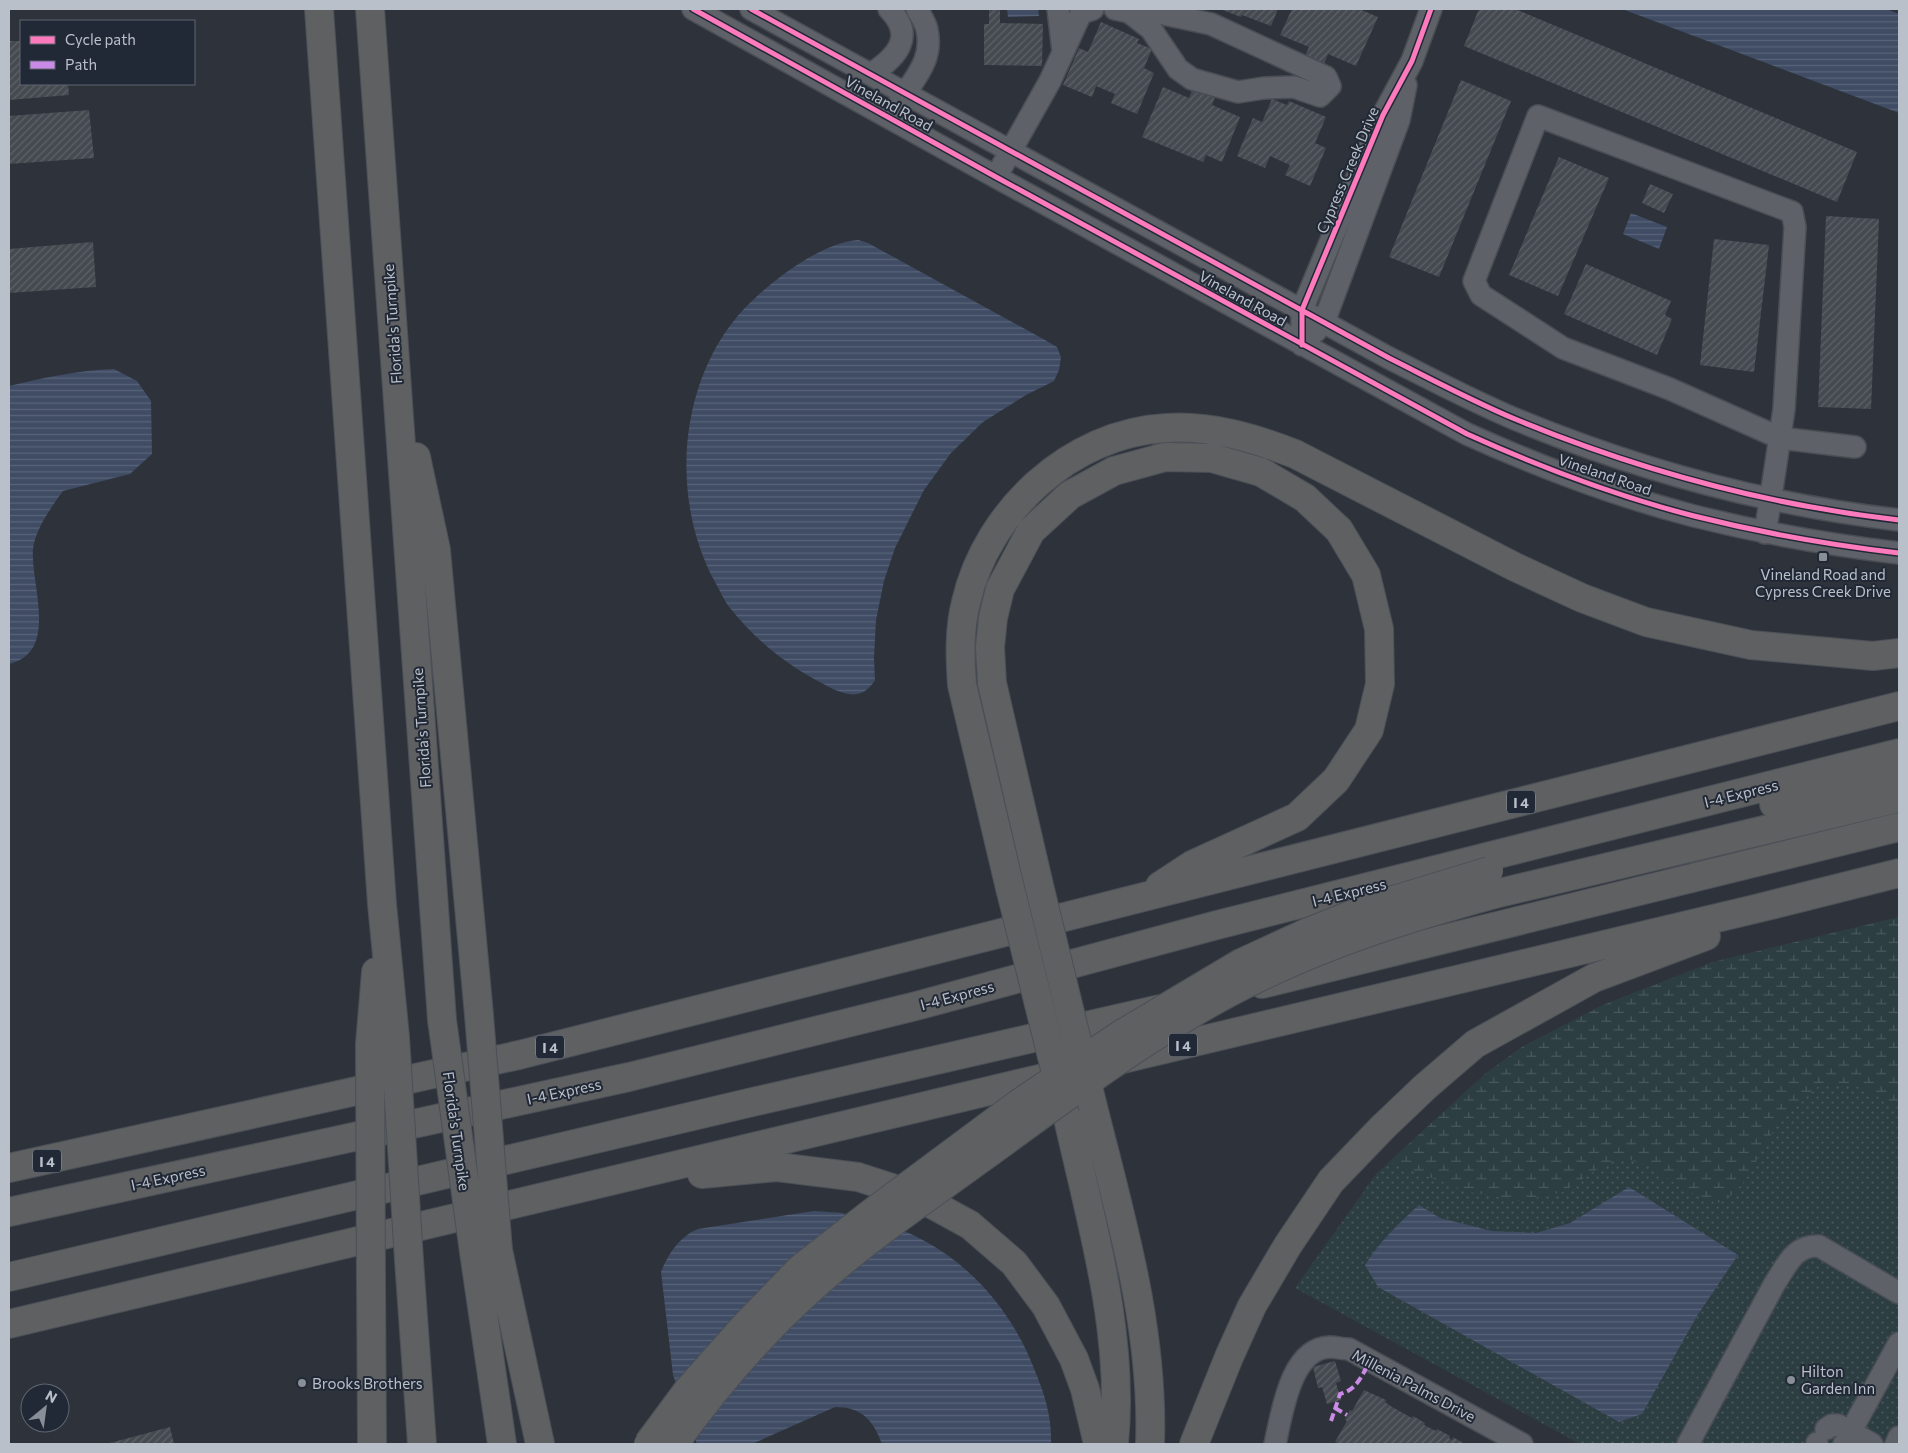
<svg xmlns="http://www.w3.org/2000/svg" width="1908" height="1453" font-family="Commissioner,sans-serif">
  <defs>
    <pattern id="grass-dots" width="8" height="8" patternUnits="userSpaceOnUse" patternTransform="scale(1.25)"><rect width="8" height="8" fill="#2c3e41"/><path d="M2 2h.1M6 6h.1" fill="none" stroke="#48585b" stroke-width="1.8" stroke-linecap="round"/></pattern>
    <pattern id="wetland-marsh" width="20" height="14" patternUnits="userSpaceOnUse" patternTransform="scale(1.25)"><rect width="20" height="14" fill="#2c3e41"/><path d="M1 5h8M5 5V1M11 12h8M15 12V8" fill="none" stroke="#48585b"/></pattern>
    <pattern id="water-rules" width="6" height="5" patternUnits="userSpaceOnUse" patternTransform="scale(1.25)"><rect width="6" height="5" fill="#3f4c64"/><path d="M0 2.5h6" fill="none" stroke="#596479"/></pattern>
    <pattern id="building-hatch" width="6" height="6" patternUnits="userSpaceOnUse" patternTransform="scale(1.25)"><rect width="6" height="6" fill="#454950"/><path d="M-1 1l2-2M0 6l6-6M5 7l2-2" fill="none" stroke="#5e6168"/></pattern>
  </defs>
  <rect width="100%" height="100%" fill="#2e333b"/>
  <path fill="url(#grass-dots)" d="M 1899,917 L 1899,1444 L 1580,1444 L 1295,1288 L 1376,1174 L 1485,1074 L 1522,1047 L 1603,1005 L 1713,962 Z"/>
  <path fill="url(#wetland-marsh)" d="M 1899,917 L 1899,1107 L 1854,1085 L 1820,1085 L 1783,1114 L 1739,1191 L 1718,1203 L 1687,1191 L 1647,1165 L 1621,1157 L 1593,1172 L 1563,1192 L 1521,1201 L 1469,1192 L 1389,1162 L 1485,1074 L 1522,1047 L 1603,1005 L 1713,962 Z"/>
  <path fill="url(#water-rules)" d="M 1007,9 L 1038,9 L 1039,16 L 1008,17 Z
    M 1622,9 L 1886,9 L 1899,14 L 1899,113 Z
    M 1631,213 L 1667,227 L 1659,249 L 1623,234 Z
    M 858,240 L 868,243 L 1045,340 L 1057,347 L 1061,357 L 1059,370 L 1054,381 L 1026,395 L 983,422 L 951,453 L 924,490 L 895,548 L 884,581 L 876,620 L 874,658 L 875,680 C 859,706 837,691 816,680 C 783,662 754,638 730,608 C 724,601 720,590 715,582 C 667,494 679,368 754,299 C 780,275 822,243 858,240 Z
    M 114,369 L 137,381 L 151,401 L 152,454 L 130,474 L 63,491 C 52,506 35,530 33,549 C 30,583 60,652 9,664 L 9,386 C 44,378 78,370 114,369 Z
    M 1629,1187 L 1738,1255 L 1697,1316 L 1642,1414 L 1619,1422 L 1378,1287 L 1365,1265 C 1380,1241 1398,1224 1419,1205 L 1440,1218 L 1492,1231 L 1536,1233 L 1570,1223 Z
    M 814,1211 C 825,1212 837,1212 848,1214 C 859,1215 870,1221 881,1224 C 891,1228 903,1230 913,1235 C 970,1262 1013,1312 1035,1371 C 1045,1395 1052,1418 1051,1444 L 882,1444 C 873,1420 862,1407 835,1407 L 752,1444 L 697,1444 L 673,1375 L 661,1272 C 668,1254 680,1236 698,1229 Z"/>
  <path fill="url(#building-hatch)" d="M 989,9 L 1000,9 L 1000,23 L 1043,24 L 1042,66 L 984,65 L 984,24 L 989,24 Z
    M 1220,9 L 1278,9 L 1271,26 L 1242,15 L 1241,17 Z
    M 1292,9 L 1359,9 L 1378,17 L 1356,66 L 1328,54 L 1324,64 L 1305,56 L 1309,47 L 1280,35 Z
    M 1479,9 L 1515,9 L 1857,152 L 1837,202 L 1464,46 Z
    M 1101,22 L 1139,39 L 1137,43 L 1152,49 L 1144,68 L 1154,73 L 1137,114 L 1111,103 L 1115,94 L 1096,86 L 1092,97 L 1063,85 L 1079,48 L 1088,52 Z
    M 9,41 L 21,41 L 21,84 L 68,84 L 69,95 L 9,100 Z
    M 1461,80 L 1511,101 L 1439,277 L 1389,257 Z
    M 1163,87 L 1189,98 L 1193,88 L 1215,97 L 1212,105 L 1240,117 L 1222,162 L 1206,155 L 1203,162 L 1142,137 Z
    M 1272,99 L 1287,105 L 1289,101 L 1326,117 L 1315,143 L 1326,148 L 1310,186 L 1285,175 L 1290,165 L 1270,156 L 1265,168 L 1237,156 L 1253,118 L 1262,122 Z
    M 89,110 L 94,158 L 9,164 L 9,116 Z
    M 1559,157 L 1609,178 L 1558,296 L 1509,275 Z
    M 1650,184 L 1673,194 L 1664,213 L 1642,203 Z
    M 1826,216 L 1879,219 L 1871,409 L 1818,407 Z
    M 1714,239 L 1769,245 L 1754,372 L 1700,365 Z
    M 93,242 L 96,287 L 9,293 L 9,249 Z
    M 1586,264 L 1671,301 L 1665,315 L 1672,319 L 1657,355 L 1564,314 Z
    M 1335,1361 L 1341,1381 L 1336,1383 L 1341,1400 L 1327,1404 L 1322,1387 L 1318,1388 L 1313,1367 Z
    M 1364,1390 L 1386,1400 L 1385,1402 L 1392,1407 L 1412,1418 L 1413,1416 L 1425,1423 L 1424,1425 L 1436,1431 L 1437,1429 L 1450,1436 L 1449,1438 L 1452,1440 L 1453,1437 L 1463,1443 L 1462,1444 L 1340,1444 L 1335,1442 L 1347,1421 L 1345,1420 L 1350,1410 L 1352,1411 Z
    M 170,1427 L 174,1444 L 106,1444 Z"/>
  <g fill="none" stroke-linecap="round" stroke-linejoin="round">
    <g stroke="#4a4e54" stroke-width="24">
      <path id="minor" d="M 693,9 L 996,177 L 1467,434 C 1540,467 1616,496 1694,516 C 1762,533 1830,545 1899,553
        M 751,9 L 1389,358 C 1431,379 1472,401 1515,419 C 1638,470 1767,505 1899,520
        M 1058,9 L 1063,51
        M 1115,9 L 1129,12 L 1159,13 L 1211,24 L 1326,77 L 1330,86 L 1320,96 L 1294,87 L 1264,88 L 1238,92 L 1192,79 L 1178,69 L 1151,29 L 1129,12
        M 871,74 C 897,57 916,36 889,9
        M 898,105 C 912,80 934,62 927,30 C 926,23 920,15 917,9
        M 996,177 L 1050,81 L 1081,13 L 1093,9
        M 1315,332 L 1324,322 L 1399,120 L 1406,85
        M 1302,345 L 1302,310 L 1383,115 L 1412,61 L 1431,9
        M 1765,533 C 1772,491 1778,450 1784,409 L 1795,227 L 1792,212 L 1538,116 L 1474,281 L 1481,295 L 1563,348 L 1670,389 L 1780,438 L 1855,447
        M 1826,1429 L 1832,1425 L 1838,1425 L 1872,1444
        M 1275,1444 C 1282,1414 1290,1348 1330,1347 C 1336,1347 1343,1349 1349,1349 L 1522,1444
        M 1688,1444 L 1775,1283 C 1787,1265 1794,1245 1819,1246 L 1899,1293
        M 1817,1444 L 1817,1443
        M 1844,1444 L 1899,1343
        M 1896,1444 L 1899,1437"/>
    </g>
    <g stroke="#4b5057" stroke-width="30">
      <path id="highway" d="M 319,9 L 382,904 L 395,1037
        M 370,9 L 442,1020
        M 416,457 L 436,550 L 479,1015
        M 1774,804 L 1899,775
        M 1038,881 L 992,683 L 990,647 L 993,618 L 1000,589 L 1031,531 L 1070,495 L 1114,471 L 1165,457 L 1212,458 L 1261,472 L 1305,498 L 1339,530 L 1366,575 L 1379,629 L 1380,684 L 1369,730 L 1336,780 L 1297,817 L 1192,865 L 1160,886
        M 1010,888 L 962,685 C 960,657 959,630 966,602 C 987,511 1071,433 1166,428 C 1211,425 1254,438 1295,454 L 1515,567 L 1582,598 L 1646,622 L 1751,645 L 1873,656 L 1899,653
        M 1495,894 L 1899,798
        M 1262,984 L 1899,827
        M 370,1044 L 376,972
        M 1119,1060 L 1759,908 L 1899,873
        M 1093,1107 C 1121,1218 1154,1329 1150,1444
        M 1067,1114 C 1091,1222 1125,1333 1114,1444
        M 9,1168 L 519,1055 L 1899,706
        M 702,1174 L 777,1167 L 858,1177 L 917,1196 L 970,1225 L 1014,1263 L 1046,1306 L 1074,1359 L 1085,1389 L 1098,1444
        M 9,1212 L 629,1077 L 916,1006 L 1217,925 L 1899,753
        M 498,1250 L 540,1444
        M 474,1252 L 502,1444
        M 409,1260 L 422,1444
        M 9,1277 L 744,1104 L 1160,1009
        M 371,1280 L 372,1444
        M 9,1324 L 1060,1074
        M 1194,1444 L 1229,1357 L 1252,1306 L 1288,1245 L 1331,1181 L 1383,1127 L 1425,1087 L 1475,1044 L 1594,978 L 1706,936"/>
    </g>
    <use href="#minor" stroke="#5e6268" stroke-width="21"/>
    <use href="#highway" stroke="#5e6062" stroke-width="28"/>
    <g stroke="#4b5057" stroke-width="30" stroke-linecap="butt">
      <path id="highway-bridge" d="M 1038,881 L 1093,1107
        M 1010,888 L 1061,1093
        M 479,1015 L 498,1250
        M 442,1020 L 474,1252
        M 395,1037 L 409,1260
        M 370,1044 L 371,1280
        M 648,1444 L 688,1390 L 743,1328 L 800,1269 L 870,1214 L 1018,1104 L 1120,1035 L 1241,963 L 1306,933 L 1371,907 L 1489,871
        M 674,1444 C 715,1387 761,1333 814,1286 C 865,1240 923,1201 979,1160 C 1066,1097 1160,1025 1258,978 C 1334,941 1414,916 1495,894"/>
    </g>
    <use href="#highway-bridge" stroke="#5e6062" stroke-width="28"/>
    <path stroke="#ca8be6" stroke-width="4" stroke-dasharray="8 4" stroke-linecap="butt" d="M 1335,1408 L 1347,1415
      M 1331,1421 L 1340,1394 C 1357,1390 1362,1375 1370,1361"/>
    <g stroke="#222936" stroke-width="8">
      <path id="cycleway" d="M 693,9 L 996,177 L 1467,434 C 1540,467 1616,496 1694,516 C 1762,533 1830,545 1899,553
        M 751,9 L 1389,358 C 1431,379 1472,401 1515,419 C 1638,470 1767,505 1899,520
        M 1302,345 L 1302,310 L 1383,115 L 1412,61 L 1431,9"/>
    </g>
    <use href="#cycleway" stroke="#fd7abc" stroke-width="5"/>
  </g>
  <g fill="#898f98" stroke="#222936" stroke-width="2">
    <rect x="1818" y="552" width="10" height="10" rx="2.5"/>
    <circle cx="1791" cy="1380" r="5"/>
    <circle cx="302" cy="1383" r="5"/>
  </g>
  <g text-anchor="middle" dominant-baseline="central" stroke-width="4" stroke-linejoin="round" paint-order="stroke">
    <g fill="#222936" stroke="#8c939e" stroke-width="1">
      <rect x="1507" y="790.5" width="28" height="23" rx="4"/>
      <rect x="1169" y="1033.5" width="28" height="23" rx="4"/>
      <rect x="536" y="1035.5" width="28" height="23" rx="4"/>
      <rect x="33" y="1149.5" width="28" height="23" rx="4"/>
    </g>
    <g font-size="14" font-weight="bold" fill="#bac0ca">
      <text x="1521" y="802">I 4</text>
      <text x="1183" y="1045">I 4</text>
      <text x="550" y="1047">I 4</text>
      <text x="47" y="1161">I 4</text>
    </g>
    <g font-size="15" fill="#bac0ca" stroke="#222936">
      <text transform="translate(889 103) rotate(29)">Vineland Road</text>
      <text transform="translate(1347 170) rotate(-67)">Cypress Creek Drive</text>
      <text transform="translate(1243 298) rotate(29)">Vineland Road</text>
      <text transform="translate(392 324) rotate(-94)">Florida's Turnpike</text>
      <text transform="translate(1605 474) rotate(19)">Vineland Road</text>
      <text transform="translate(421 728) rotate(-94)">Florida's Turnpike</text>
      <text transform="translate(1741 793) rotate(-14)">I-4 Express</text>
      <text transform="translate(1349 892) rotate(-14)">I-4 Express</text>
      <text transform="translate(957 995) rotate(-15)">I-4 Express</text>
      <text transform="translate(564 1091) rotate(-12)">I-4 Express</text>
      <text transform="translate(457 1131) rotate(82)">Florida's Turnpike</text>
      <text transform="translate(168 1177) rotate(-12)">I-4 Express</text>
      <text transform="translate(1414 1385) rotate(28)">Millenia Palms Drive</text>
    </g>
    <g font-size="15" fill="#bac0ca" stroke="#222936" text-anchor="start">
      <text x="1823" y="574" text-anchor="middle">Vineland Road and<tspan x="1823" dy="17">Cypress Creek Drive</tspan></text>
      <text x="1801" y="1371">Hilton<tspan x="1801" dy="17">Garden Inn</tspan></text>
      <text x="312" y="1383">Brooks Brothers</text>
    </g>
  </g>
  <rect width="1908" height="1453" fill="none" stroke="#bac0ca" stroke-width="20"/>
  <rect x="20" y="20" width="175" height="65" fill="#222936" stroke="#5f6571"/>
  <rect x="30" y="36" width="25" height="8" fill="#fd7abc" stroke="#5f6571"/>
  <text x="65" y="45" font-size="15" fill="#bac0ca">Cycle path</text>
  <rect x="30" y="61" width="25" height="8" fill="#ca8be6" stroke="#5f6571"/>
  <text x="65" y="70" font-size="15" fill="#bac0ca">Path</text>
  <g transform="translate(45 1408) rotate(29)"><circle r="24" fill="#222936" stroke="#5f6571"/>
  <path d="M0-4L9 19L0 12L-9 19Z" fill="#898f98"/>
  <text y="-8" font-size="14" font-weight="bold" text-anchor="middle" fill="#bac0ca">N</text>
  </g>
</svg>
